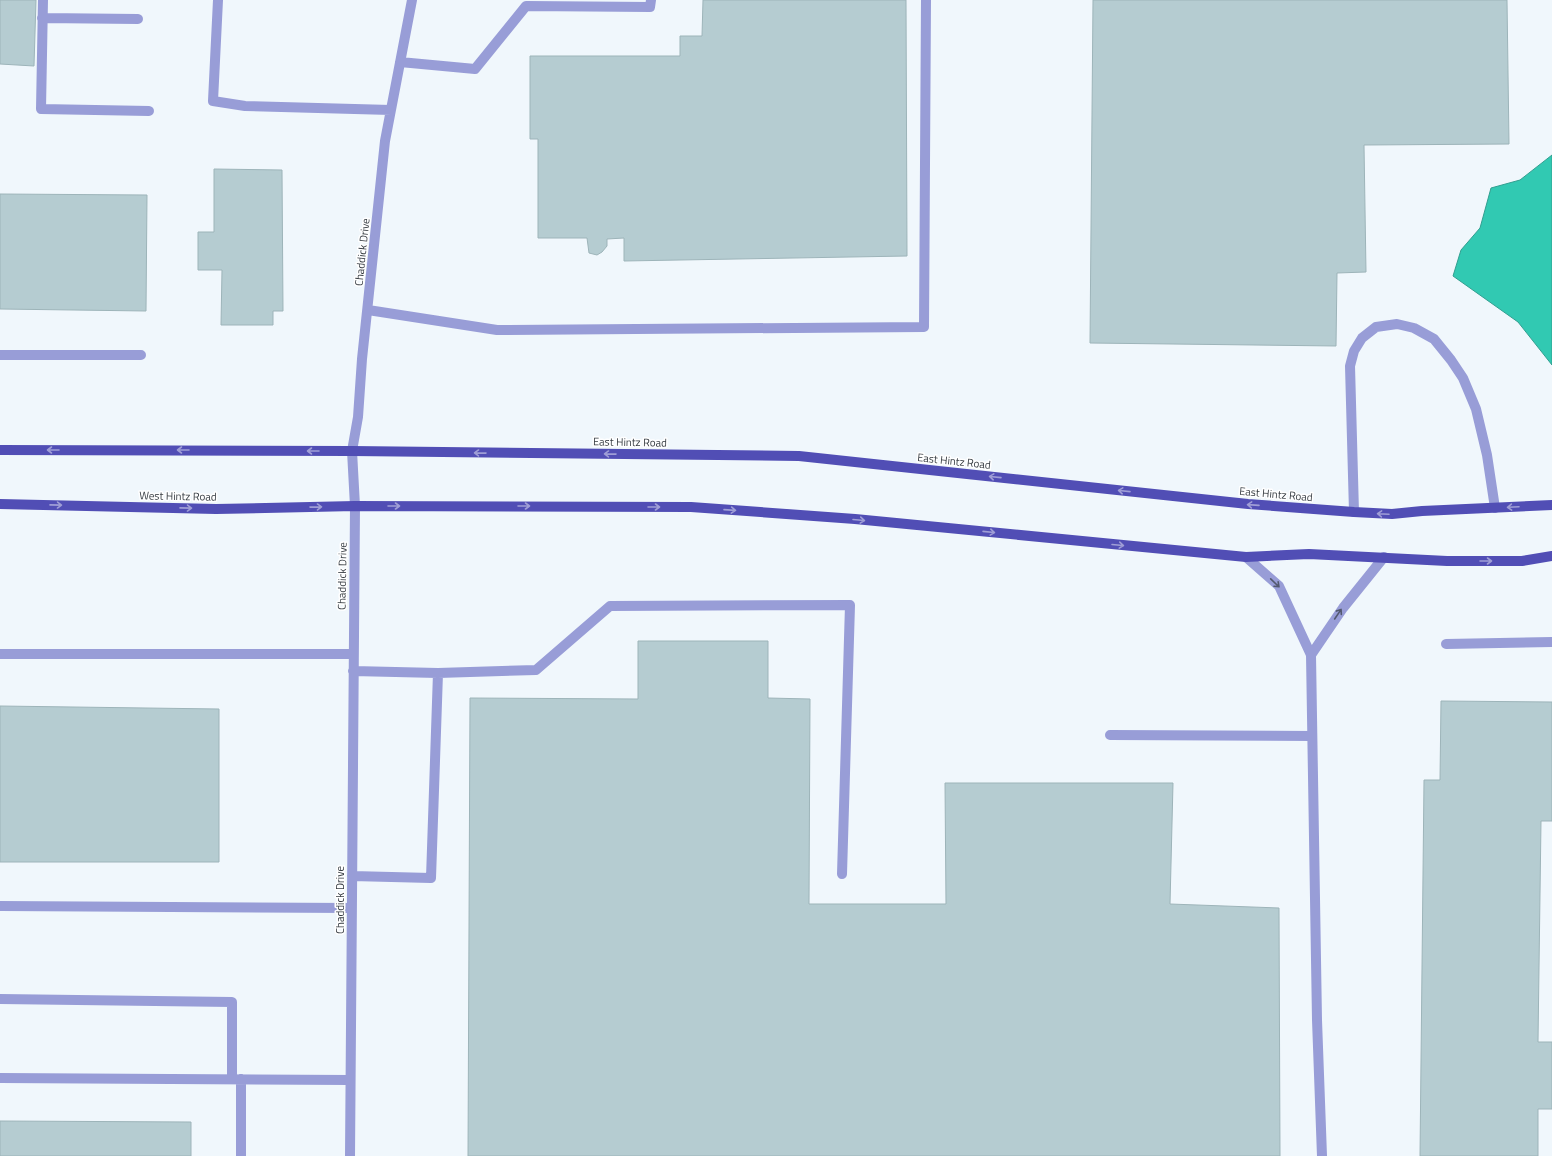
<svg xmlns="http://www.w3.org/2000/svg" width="1552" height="1156" font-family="'Titillium Web',sans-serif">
  <rect width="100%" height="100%" fill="#f0f7fc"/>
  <path fill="#31c9b2" stroke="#329f90" d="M 1552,155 L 1552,365 L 1518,322 L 1453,276 L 1461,250 L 1480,228 L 1491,188 L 1520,180 Z"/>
  <path fill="#b5ccd1" stroke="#9db4b9" d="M 0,0 L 36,0 L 34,66 L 0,64 Z
    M 703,0 L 906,0 L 907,256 L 624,261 L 624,238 L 607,239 L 607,246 L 602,252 L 597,255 L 589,253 L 587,238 L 538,238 L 538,139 L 530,139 L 530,56 L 680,56 L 680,36 L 702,36 Z
    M 1093,0 L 1507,0 L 1509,144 L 1364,145 L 1366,272 L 1337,273 L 1336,346 L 1090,343 Z
    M 214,169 L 282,170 L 283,311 L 273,311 L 273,325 L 221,325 L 222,270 L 198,270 L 198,232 L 214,232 Z
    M 0,194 L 147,195 L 146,311 L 0,309 Z
    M 638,641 L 768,641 L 768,698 L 810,699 L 809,904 L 946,904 L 945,783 L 1173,783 L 1170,904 L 1279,908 L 1280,1156 L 468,1156 L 470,698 L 638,699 Z
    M 1441,701 L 1552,702 L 1552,821 L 1541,821 L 1538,1042 L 1552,1042 L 1552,1109 L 1538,1109 L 1538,1156 L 1420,1156 L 1424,780 L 1440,780 Z
    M 0,706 L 219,709 L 219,862 L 0,862 Z
    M 0,1121 L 191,1122 L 191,1156 L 0,1156 Z"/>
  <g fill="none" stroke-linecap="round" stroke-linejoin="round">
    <path stroke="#989dd7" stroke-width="10" d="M 43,0 L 41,109 L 149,111
      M 218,0 L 213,101 L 245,106 L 391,110
      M 42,18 L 138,19
      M 400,62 L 475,69 L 526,6 L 650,7 L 651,0
      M 368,310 L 497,330 L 924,327 L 926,0
      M 0,355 L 141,355
      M 1354,512 L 1350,366 L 1354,351 L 1362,338 L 1376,327 L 1397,324 L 1414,328 L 1434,339 L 1451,360 L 1463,378 L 1476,409 L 1487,455 L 1495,508
      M 1246,557 L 1279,586 L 1311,655 L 1343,608 L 1384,557
      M 1446,644 L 1552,642
      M 0,654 L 353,654
      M 1311,655 L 1317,1020 L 1322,1156
      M 438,673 L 536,670 L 610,606 L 850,605 L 842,874
      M 1110,735 L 1312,736
      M 352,876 L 431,878 L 438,673 L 353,671
      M 0,906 L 351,908
      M 0,999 L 232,1002 L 232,1079
      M 0,1078 L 350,1080
      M 241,1156 L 241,1079
      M 350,1156 L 355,506 L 352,451 L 358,417 L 362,359 L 385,141 L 412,0"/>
    <path stroke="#514eb5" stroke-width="10" d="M 0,450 L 352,451 L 799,456 L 1248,504 L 1354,512 L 1392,514 L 1422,511 L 1552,505
      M 0,504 L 216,509 L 355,506 L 691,507 L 855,519 L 1246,557 L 1309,554 L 1447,561 L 1522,561 L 1552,556"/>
  </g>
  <defs><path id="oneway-shaft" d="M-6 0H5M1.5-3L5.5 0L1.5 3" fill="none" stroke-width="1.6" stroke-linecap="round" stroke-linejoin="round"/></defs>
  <g stroke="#9f9ed6">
    <use href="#oneway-shaft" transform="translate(53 450) rotate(-180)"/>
    <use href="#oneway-shaft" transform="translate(183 450) rotate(-180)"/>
    <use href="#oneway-shaft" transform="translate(313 451) rotate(-180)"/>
    <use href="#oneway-shaft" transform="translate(480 453) rotate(-179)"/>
    <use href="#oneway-shaft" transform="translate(610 454) rotate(-179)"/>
    <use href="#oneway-shaft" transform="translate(995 477) rotate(-174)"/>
    <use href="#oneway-shaft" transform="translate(1124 491) rotate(-174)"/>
    <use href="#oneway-shaft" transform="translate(56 505) rotate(1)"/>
    <use href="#oneway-shaft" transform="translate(1253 505) rotate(-176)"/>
    <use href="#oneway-shaft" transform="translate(394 506)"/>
    <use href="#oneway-shaft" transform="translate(524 506)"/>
    <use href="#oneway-shaft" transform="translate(316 507) rotate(-1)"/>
    <use href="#oneway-shaft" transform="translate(654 507)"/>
    <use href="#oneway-shaft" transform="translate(1513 507) rotate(177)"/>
    <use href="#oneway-shaft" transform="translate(186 508) rotate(1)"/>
    <use href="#oneway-shaft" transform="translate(730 510) rotate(4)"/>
    <use href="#oneway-shaft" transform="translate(1383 514) rotate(-177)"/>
    <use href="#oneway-shaft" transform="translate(859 520) rotate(5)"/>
    <use href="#oneway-shaft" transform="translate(989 532) rotate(6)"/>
    <use href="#oneway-shaft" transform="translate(1118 545) rotate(5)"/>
    <use href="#oneway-shaft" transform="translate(1486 561)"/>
  </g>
  <g stroke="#53596f">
    <use href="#oneway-shaft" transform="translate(1275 583) rotate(44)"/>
    <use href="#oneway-shaft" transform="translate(1338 614) rotate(-56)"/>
  </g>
  <g text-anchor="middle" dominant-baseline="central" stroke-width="3" stroke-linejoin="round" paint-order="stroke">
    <g font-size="11" fill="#363c42" stroke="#fff">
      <text transform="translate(362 252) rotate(-84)">Chaddick Drive</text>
      <text transform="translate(630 442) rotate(1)">East Hintz Road</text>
      <text transform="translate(954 461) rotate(6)">East Hintz Road</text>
      <text transform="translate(1276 494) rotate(5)">East Hintz Road</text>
      <text transform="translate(178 496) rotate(1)">West Hintz Road</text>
      <text transform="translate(342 576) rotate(-89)">Chaddick Drive</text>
      <text transform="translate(340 900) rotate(-90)">Chaddick Drive</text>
    </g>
  </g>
</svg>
